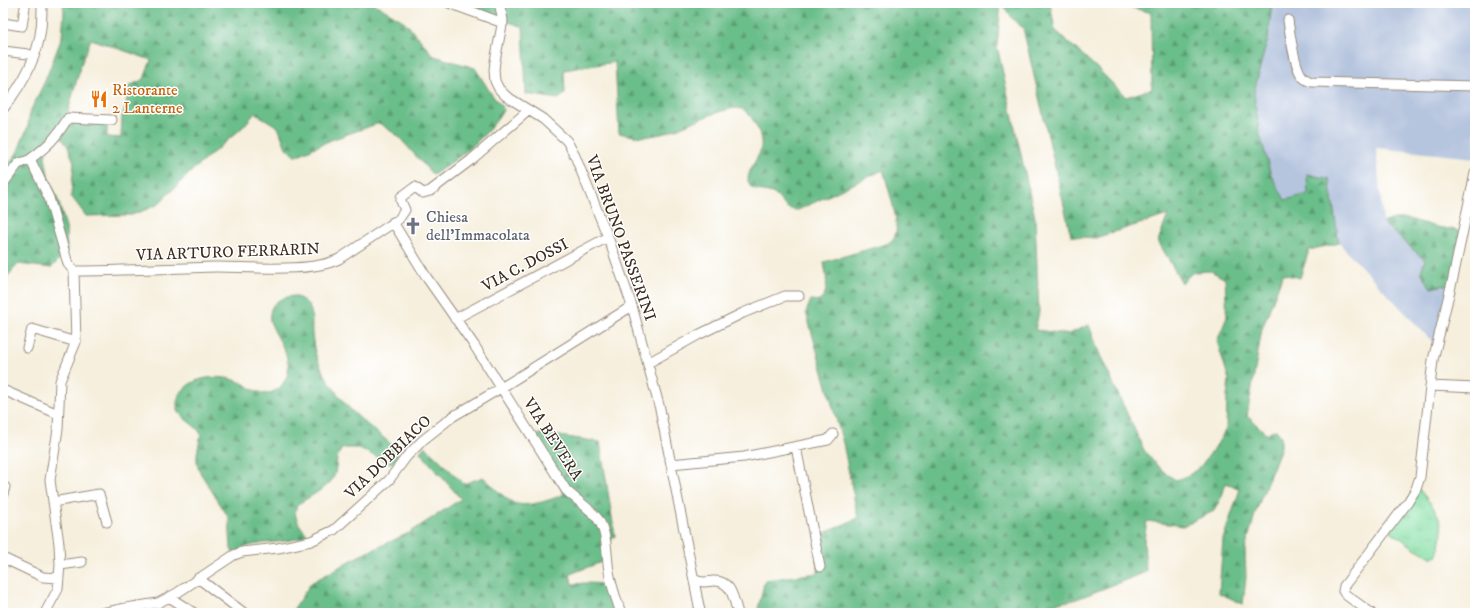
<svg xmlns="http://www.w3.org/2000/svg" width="1478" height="616" font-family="'IM FELL DW Pica',serif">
  <defs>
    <pattern id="grass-tufts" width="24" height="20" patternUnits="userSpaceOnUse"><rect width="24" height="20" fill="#84dfa5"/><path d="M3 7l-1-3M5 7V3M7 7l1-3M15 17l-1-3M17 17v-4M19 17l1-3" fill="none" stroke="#73c08e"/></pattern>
    <pattern id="forest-firs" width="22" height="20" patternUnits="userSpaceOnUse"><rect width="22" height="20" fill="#6bbe8a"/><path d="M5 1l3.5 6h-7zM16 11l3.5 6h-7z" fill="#599b70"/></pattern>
  </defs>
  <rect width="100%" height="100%" fill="#fff"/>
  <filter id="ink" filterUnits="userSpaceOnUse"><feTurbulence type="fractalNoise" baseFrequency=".025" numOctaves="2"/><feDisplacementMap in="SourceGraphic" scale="8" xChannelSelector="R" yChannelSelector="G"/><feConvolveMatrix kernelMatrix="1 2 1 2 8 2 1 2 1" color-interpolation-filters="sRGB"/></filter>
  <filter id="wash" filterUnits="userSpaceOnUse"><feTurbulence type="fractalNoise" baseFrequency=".012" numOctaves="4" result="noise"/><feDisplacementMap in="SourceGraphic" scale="16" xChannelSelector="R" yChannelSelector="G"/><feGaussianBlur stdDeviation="0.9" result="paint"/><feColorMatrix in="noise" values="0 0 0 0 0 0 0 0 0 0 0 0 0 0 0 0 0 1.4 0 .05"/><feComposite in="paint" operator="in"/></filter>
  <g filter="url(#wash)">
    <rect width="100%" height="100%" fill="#f6efdd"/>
    <path fill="#b6c5de" d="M 1272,3 L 1475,3 L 1475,158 L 1376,148 L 1383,223 L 1426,260 L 1450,284 L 1436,344 L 1428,337 L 1339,243 L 1329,179 L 1308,194 L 1285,200 L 1271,175 L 1259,131 L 1254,93 L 1261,63 L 1268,39 Z"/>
    <path fill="url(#grass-tufts)" stroke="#608462" d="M 1418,488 C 1439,513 1449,524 1436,557 L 1433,558 L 1416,549 L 1389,530 Z"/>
    <path fill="url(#forest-firs)" stroke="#537454" fill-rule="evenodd" d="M 63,3 L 373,3 L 405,22 L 434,56 L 475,68 L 492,95 L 504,109 C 487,138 460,157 433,175 L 398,136 L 379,123 L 331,140 L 296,156 L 286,148 L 278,127 L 255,113 L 242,128 L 195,168 L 157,205 L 132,215 L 86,216 L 71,196 L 74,162 L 67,145 L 61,137 L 71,121 L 107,123 L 107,137 L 121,138 L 122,116 L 125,109 L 129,86 L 144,79 L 151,60 L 91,39 L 80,67 L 81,68 L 77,79 L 67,115 L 48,140 L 45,157 L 49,180 L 58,200 L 66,227 L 67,252 L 51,268 L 18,264 L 3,282 L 3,172 L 17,153 L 28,126 L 30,112 L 45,81 L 62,37 L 64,12 Z
      M 455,3 L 1050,3 L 1055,30 L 1098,69 L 1126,97 L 1152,89 L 1151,13 L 1116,3 L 1272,3 L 1268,39 L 1261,63 L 1254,93 L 1259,131 L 1271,175 L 1285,200 L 1308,194 L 1307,174 L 1329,179 L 1339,243 L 1309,250 L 1300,278 L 1283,274 L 1262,329 L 1247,416 L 1268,435 L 1271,431 L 1276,430 L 1281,436 L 1281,447 L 1255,514 L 1245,550 L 1246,578 L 1243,604 L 1219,593 L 1223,539 L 1240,489 L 1226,483 L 1222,496 L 1214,511 L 1183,526 L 1147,521 L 1144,540 L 1146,572 L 1074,600 L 1041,606 L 1023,613 L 757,613 L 765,580 L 818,573 L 820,535 L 858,518 L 843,443 L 806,312 L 811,300 L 820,301 C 830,291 826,275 824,262 L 886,244 C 891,242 895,238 896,232 C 899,221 887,184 883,170 L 798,210 C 782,209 784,202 774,194 C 767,190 756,192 751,187 C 741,176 760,158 761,148 C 763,136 754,117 744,110 C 731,101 677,131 661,134 C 643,138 637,137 619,133 L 615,62 L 564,70 L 565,94 L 558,99 L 526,94 L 523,27 ZM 1001,3 L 1013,19 L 1023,28 L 1071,236 L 1095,238 L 1168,215 L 1158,241 L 1182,283 L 1193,272 L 1211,271 L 1225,279 L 1227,317 L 1217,341 L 1229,380 L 1227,397 L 1226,429 L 1216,446 L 1200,467 L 1189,475 L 1176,480 C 1162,472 1154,463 1144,450 L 1100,355 L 1089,325 L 1068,334 L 1035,330 L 1039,312 L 1035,218 L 997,46 Z
      M 1394,219 L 1409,219 L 1436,227 L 1463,231 L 1450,284 L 1431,288 L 1421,272 L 1425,260 L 1383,223 Z
      M 295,296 C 316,305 311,315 312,334 C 313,342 314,350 317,358 C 323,375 340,399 353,412 C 366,425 382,435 395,448 L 398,454 L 398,458 L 392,463 L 387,462 L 358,448 L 343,448 C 333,457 339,470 332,480 C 328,487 306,499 298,504 C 291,515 300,527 308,535 C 284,546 256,538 233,553 L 231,549 L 229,518 L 201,474 L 197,464 L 197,454 L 201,434 C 195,424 180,418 178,410 C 175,402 179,393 185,388 C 198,375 224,375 240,382 C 247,385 254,391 262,393 C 278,396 291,378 288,363 C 286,348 275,335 270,321 C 268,304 279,297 295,296 Z
      M 540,433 L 600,442 L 615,536 L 607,545 L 604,561 L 570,574 L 572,584 L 587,583 L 608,584 L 619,613 L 291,613 L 311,583 L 359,556 L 409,533 L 461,499 L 420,452 L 425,446 L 464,484 L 483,477 C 491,484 503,497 512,502 C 524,509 552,500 564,494 L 536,437 Z"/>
  </g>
  <g filter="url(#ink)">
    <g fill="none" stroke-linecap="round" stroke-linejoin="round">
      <g stroke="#988c7e" stroke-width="11">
        <path id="minor" d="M 449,3 L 503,23
          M 499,3 L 503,20 L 495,61 L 494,70 L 495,81 L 499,89 L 506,96 L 543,119 L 567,141 L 575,156 L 608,237 L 632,306 L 660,409 L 700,611 L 696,613
          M 1288,20 C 1290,34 1294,66 1302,76 C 1305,80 1308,81 1312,82 L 1475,86
          M 3,23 L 22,26 L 25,7
          M 3,51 L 28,54
          M 3,109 C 21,86 38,58 41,28 C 42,20 42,11 42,3
          M 29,160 C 48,146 56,138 68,118 L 112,120
          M 3,184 L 18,164 L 29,160 L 32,163 L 49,198 L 68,264 L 74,271 C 122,271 170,268 217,267 C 250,267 311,273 339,259 L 399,219 L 405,210 L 401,201 L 401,197 L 415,187 L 423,193 L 430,191 L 471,160 L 529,110
          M 393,222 L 427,278 L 474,345 L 566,490 C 576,500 590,508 598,519 C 608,534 606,554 609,571 C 611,585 616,599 621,613
          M 455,319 L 608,237
          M 27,348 L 32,329 L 76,342
          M 648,363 L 698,335 L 743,313 L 785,296 L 799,296
          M 1431,386 L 1475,388
          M 3,390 L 58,414
          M 796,447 L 820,567
          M 671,464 L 744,457 L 828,440 L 833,434
          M 3,494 L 5,487
          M 53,502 L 99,494 L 107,522
          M 3,558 L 43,577 L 59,578
          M 60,565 L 82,562
          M 198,578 L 244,613
          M 694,579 C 700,583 705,582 713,581 C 732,580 733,598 738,613
          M 169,597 L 194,613
          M 45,613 L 58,589 L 60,565 L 59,544 L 50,480 L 58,429 L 60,381 L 76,342 L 74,271
          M 102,613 L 126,608 L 158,603 L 177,593 L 234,555 L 242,552 L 278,548 L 311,541 L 334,530 L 389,480 L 407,456 L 423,440 L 452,417 L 501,388 L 632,306
          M 1371,613 L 1346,595 L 1343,591 L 1344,586 L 1408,502 L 1416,489 L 1420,477 L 1433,360 L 1453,278 L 1475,173"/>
      </g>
      <use href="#minor" stroke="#fff" stroke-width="9"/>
    </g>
  </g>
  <defs>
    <g id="restaurant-bare" transform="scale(1.38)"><path d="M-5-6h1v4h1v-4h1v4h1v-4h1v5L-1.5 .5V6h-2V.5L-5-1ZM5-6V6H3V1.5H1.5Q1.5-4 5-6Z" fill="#e8710a" stroke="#fff" stroke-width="2.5" paint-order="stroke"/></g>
    <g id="church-bare" transform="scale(1.38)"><path d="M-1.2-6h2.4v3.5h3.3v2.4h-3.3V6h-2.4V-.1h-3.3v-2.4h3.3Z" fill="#6b7280" stroke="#fff" stroke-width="2.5" paint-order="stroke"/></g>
  </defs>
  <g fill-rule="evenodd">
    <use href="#restaurant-bare" x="99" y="99"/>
    <use href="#church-bare" x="413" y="226"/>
  </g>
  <g text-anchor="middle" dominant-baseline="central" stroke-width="3" stroke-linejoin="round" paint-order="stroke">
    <g font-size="16" fill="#c56008" stroke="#fff" text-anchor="start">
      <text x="112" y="90">Ristorante<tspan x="112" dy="18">2 Lanterne</tspan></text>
    </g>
    <g font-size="16" fill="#5b616d" stroke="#fff" text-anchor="start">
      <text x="426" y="217">Chiesa<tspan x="426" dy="18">dell'Immacolata</tspan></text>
    </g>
    <g font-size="16" fill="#3b2a1e" stroke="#fff">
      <text transform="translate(621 238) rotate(70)">VIA BRUNO PASSERINI</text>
      <text transform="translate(228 252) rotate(-2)">VIA ARTURO FERRARIN</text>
      <text transform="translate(525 265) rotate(-28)">VIA C. DOSSI</text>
      <text transform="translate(553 439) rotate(57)">VIA BEVERA</text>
      <text transform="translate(388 457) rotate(-44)">VIA DOBBIACO</text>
    </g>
  </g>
  <rect width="1478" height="616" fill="none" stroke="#fff" stroke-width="16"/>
</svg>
